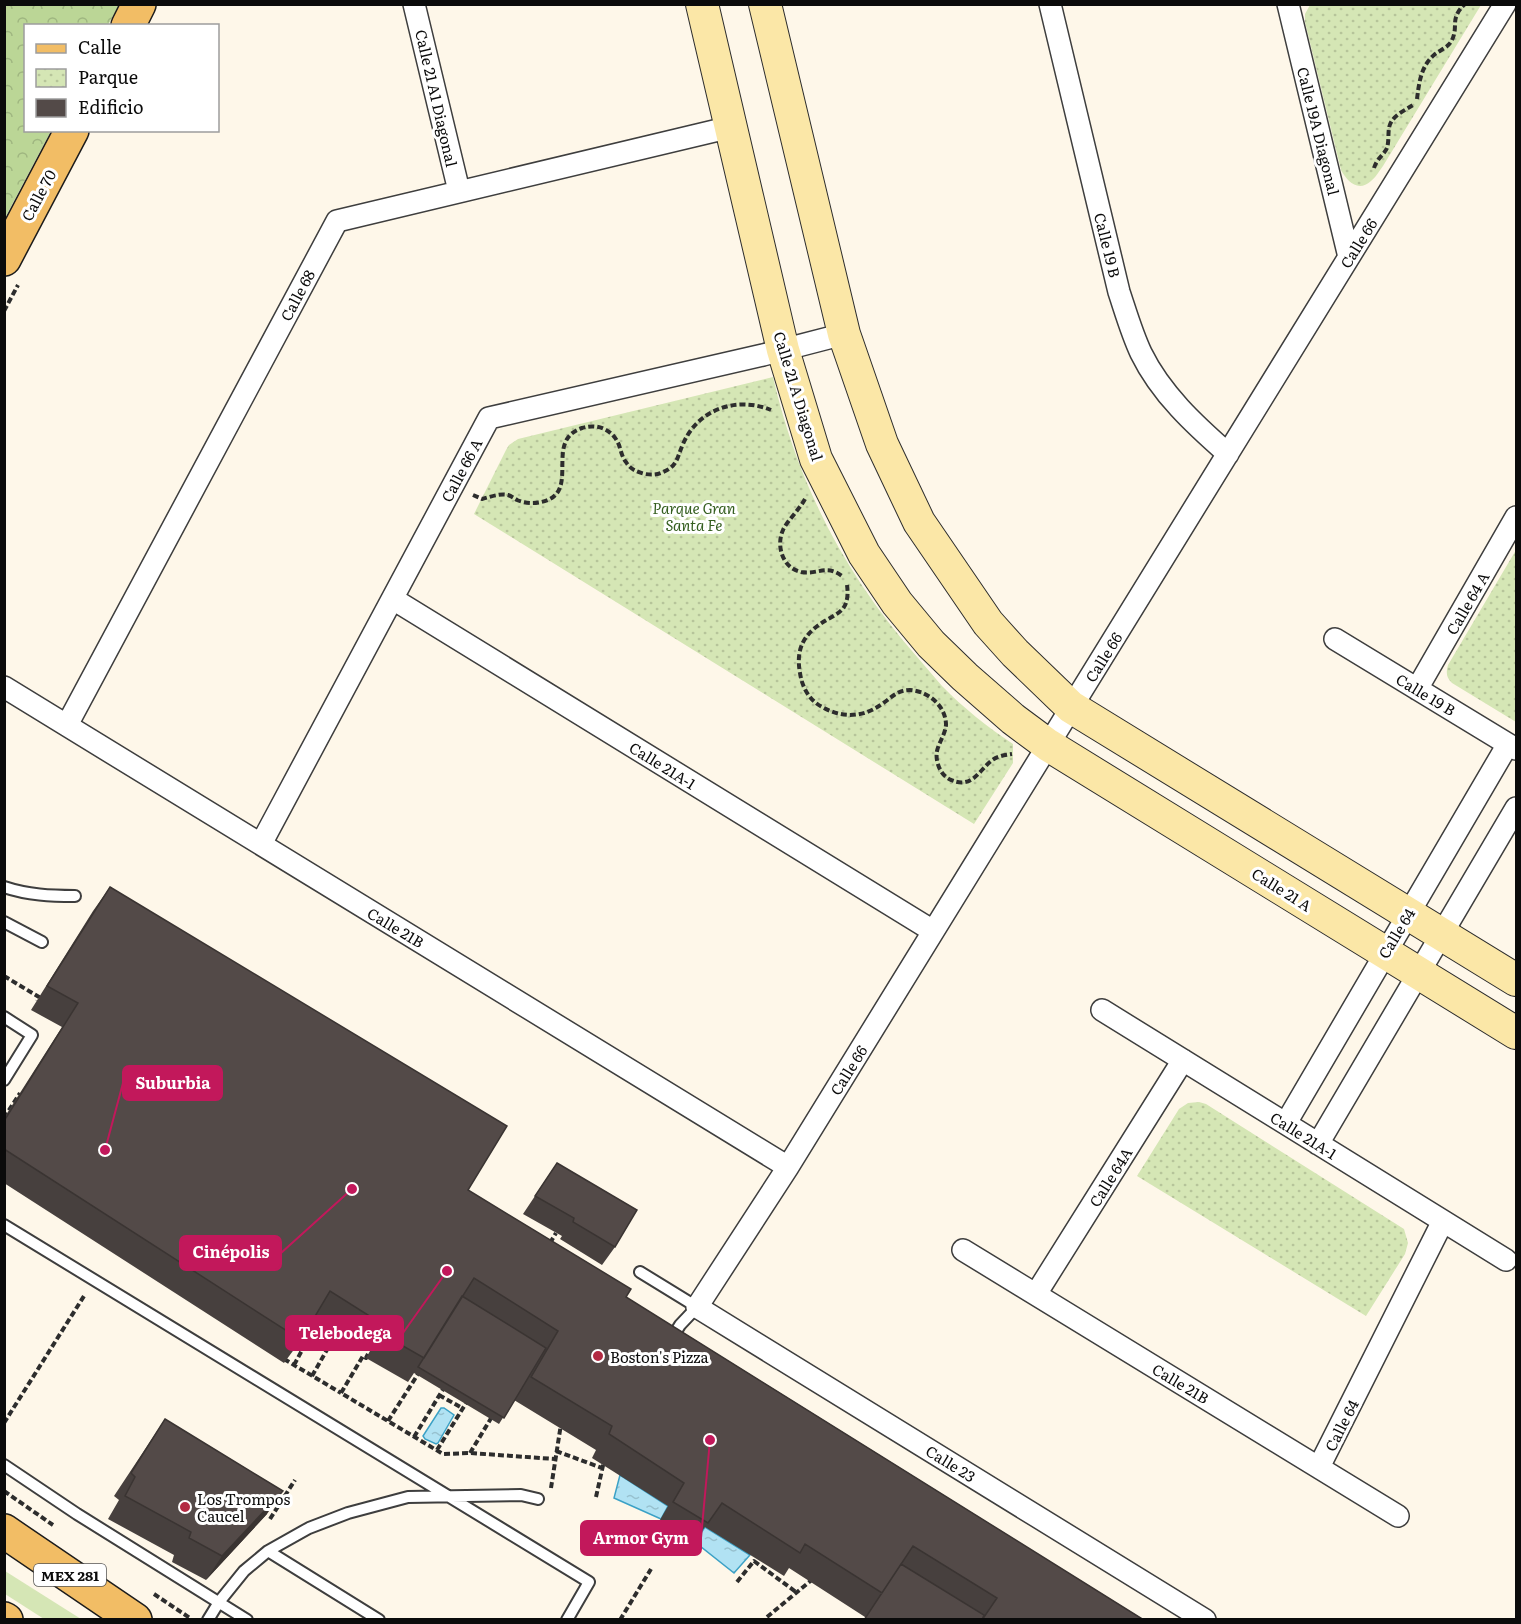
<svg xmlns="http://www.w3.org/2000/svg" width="1521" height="1624" font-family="Literata,serif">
  <defs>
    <pattern id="forest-crowns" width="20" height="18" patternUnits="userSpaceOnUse" patternTransform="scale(1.5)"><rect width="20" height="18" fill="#bbd696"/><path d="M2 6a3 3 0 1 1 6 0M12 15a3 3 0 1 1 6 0" fill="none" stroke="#9fb680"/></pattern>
    <pattern id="park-dots" width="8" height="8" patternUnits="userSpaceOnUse" patternTransform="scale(1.5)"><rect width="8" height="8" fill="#d5e6b5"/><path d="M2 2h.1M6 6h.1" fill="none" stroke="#b6c49a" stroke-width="1.8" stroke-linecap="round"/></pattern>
    <pattern id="water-ripples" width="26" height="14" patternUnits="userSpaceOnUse" patternTransform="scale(1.5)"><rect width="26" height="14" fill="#b1e2f3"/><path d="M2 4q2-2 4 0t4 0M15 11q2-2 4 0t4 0" fill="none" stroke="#97c1cf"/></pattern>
  </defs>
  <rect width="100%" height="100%" fill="#fef7e9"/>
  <path fill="#d5e6b5" d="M 4,1571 L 5,1571 L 81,1619 L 44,1619 L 5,1594 Z"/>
  <path fill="url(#forest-crowns)" d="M 5,4 L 119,5 L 108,25 L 26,26 L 26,130 L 51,131 L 5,218 Z"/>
  <path fill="url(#park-dots)" d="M 1310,5 L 1481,5 L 1383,166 C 1379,171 1376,177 1371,181 C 1358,193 1347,181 1341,170 L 1305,22 L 1305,14 Z
    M 773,377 C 798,485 845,575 918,658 C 926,667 934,677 942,686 C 962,707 989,728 1013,744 L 1013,763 L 974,824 L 474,514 L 506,450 L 509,445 L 518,439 Z
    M 1516,550 L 1516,722 L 1452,683 C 1446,677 1446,673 1448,665 Z
    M 1199,1102 L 1206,1104 L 1404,1229 L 1408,1243 L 1405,1254 L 1366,1316 L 1137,1176 L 1179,1109 L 1188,1103 Z"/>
  <path fill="url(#water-ripples)" stroke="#3ba1c6" stroke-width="1.5" d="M 441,1408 L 444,1408 L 454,1415 L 438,1443 L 436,1444 L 425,1439 L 423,1436 Z
    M 620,1475 L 668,1506 L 661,1519 L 614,1498 Z
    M 705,1527 L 750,1555 L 734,1573 L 695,1542 Z"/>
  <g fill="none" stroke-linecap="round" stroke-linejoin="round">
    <g stroke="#3e3e3e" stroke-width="14">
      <path id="lane" d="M 4,887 C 28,895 51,896 75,896
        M 4,922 L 42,942
        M 4,1017 L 32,1035 L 4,1080
        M 4,1225 L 589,1582 L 567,1620
        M 640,1272 L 697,1307 L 680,1325 L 672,1338
        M 4,1465 L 77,1514 L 247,1620
        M 268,1551 L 379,1620
        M 208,1620 L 219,1602 L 244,1571 L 268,1551 L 309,1528 L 348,1513 L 408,1497 L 521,1495 L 538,1499"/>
    </g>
    <g stroke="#3e3e3e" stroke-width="24">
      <path id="street" d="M 414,4 L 459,191
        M 1050,4 L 1119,292 C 1126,313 1132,334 1141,353 C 1161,394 1195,425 1228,454
        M 1288,4 L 1349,257
        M 393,599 L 933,931
        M 1335,639 L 1516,749
        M 4,687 L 788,1167
        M 1417,689 L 1516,517
        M 67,725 L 337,221 L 731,127
        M 261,844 L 489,418 L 763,355 L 844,334
        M 1102,1010 L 1506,1260
        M 1286,1123 L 1508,744
        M 1318,1144 L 1516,808
        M 963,1250 L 1398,1516
        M 1036,1294 L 1183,1060
        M 1319,1467 L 1443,1221
        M 1205,1620 L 697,1307 L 788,1167 L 1505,4"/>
    </g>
    <g stroke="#2d2d2d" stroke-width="34">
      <path id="secondary" d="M 702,4 L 783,350 L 816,459 L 864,554 L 897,603 L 931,644 L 965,677 L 1013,719 L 1048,745 L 1516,1033
        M 765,4 L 844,334 L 882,444 L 919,522 L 988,623 L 1015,653 L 1071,707 L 1516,980"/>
    </g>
    <g stroke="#1c1c1c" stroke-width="36">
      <path id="primary" d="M 128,26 L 139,4
        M 4,259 L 72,130
        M 4,1531 L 135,1620
        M 4,1619 L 6,1620"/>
    </g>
    <path stroke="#2d2d2d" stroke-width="4" stroke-dasharray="6 3" stroke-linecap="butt" d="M 1417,99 C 1419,83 1421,66 1434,55 C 1440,50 1449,47 1452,40 C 1459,25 1449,19 1465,4
      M 1374,168 C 1377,158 1384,155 1387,148 C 1389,141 1388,134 1389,128 C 1391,116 1404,111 1413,105
      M 4,311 L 18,285
      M 473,495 L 482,499 C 490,497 500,493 508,495 C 511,496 514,498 517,500 C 526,504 538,504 548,500 C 578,487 545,440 582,428 C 598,423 613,430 619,445 C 621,451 622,457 626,462 C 630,469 637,472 645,474 C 651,475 657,475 663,472 C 678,466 677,457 683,444 C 698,409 737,396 771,410
      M 805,499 C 799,510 787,521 783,530 C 776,545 782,568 801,572 C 818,575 826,564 842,576
      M 847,585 C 848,592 848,601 844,607 C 841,612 835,615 830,618 C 806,631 795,646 800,673 C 802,687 809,700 822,707 C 841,718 863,718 882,704 C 891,698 897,690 910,690 C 928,691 946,706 946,725 C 945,735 939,742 937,751 C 935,761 940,774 949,779 C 971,790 978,772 991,761 C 997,756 1005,755 1012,754
      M 4,976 L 39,997 L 37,1001
      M 4,1118 L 20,1093
      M 550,1243 L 556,1233
      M 298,1338 L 306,1343 L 316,1326 L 334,1338
      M 368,1354 L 366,1358 L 363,1356 L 341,1393 L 443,1454 L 470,1453 L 555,1459
      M 284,1359 L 341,1393
      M 294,1365 L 306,1343
      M 312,1376 L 340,1327
      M 439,1395 L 462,1408
      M 388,1421 L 420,1371
      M 4,1423 L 84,1296
      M 414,1437 L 445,1386
      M 437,1450 L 468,1400
      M 556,1451 L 602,1468
      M 470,1453 L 493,1415
      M 551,1488 L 561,1424
      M 4,1491 L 53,1525
      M 596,1497 L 604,1461
      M 270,1519 L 295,1480
      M 737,1582 L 754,1561 L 796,1592
      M 154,1594 L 190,1618
      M 767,1617 L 814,1578
      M 620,1620 L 651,1569"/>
    <use href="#lane" stroke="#fff" stroke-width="10"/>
    <use href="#street" stroke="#fff" stroke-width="21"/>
    <use href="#secondary" stroke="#fbe7a7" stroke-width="32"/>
    <use href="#primary" stroke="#f2bd65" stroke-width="33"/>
  </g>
  <path fill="#47403e" d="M 110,887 L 468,1190 L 626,1297 L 1144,1620 L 865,1617 L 789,1568 L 784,1576 L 705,1527 L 691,1546 L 657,1525 L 668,1506 L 592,1458 L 596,1450 L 514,1400 L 499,1424 L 414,1373 L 408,1382 L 366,1358 L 370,1351 L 315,1316 L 301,1340 L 284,1363 L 4,1183 L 4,1118 L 62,1027 L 31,1010 L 93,911 Z
    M 557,1163 L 615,1247 L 602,1265 L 560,1239 L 562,1236 L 523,1214 Z
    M 165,1419 L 267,1514 L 206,1580 L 172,1562 L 174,1555 L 108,1519 L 119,1500 L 114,1496 Z"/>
  <path fill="#3a3432" d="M 283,1491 L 267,1514 L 206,1580 L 222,1556 Z"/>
  <path fill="#534a48" stroke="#3a3432" stroke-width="1.5" d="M 110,887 L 507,1126 L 468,1190 L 631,1289 L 626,1297 L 1144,1620 L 982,1620 L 997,1598 L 913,1546 L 882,1593 L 805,1544 L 800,1553 L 722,1503 L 708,1523 L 673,1502 L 684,1483 L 609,1434 L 612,1426 L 531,1377 L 558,1331 L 474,1278 L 424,1358 L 382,1334 L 387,1327 L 330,1291 L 301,1340 L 4,1149 L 4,1121 L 78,1003 L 47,986 Z
    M 557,1163 L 637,1210 L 615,1247 L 573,1222 L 574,1218 L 535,1196 Z
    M 462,1296 L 546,1348 L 504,1418 L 418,1367 Z
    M 165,1419 L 283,1491 L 222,1556 L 189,1538 L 191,1532 L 125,1496 L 135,1477 L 131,1473 Z
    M 901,1564 L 984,1615 L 982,1620 L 864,1620 Z"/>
  <g fill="#b32a42" stroke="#fff" stroke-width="2">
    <circle cx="598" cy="1356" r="6"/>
    <circle cx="185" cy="1507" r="6"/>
  </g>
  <g text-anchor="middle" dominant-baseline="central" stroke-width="6" stroke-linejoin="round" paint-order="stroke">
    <rect fill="#fff" stroke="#545454" stroke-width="1.5" x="34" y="1564" width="72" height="22" rx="4.5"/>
    <g font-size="14" font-weight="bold" fill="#0b0b0b">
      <text x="70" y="1575">MEX 281</text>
    </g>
    <g font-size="15" fill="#0b0b0b" stroke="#fff">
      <text transform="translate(437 98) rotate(77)">Calle 21 A1 Diagonal</text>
      <text transform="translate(1319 131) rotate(76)">Calle 19A Diagonal</text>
      <text transform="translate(38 195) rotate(-62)">Calle 70</text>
      <text transform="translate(1358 243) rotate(-58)">Calle 66</text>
      <text transform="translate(1108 245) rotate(76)">Calle 19 B</text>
      <text transform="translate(297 295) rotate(-62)">Calle 68</text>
      <text transform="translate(799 396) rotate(73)">Calle 21 A Diagonal</text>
      <text transform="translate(461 470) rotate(-62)">Calle 66 A</text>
      <text transform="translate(1467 603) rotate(-60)">Calle 64 A</text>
      <text transform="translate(1103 657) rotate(-58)">Calle 66</text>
      <text transform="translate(1426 694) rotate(31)">Calle 19 B</text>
      <text transform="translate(663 765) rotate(32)">Calle 21A-1</text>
      <text transform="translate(1282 889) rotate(32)">Calle 21 A</text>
      <text transform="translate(396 927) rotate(31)">Calle 21B</text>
      <text transform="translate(1396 933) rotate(-59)">Calle 64</text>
      <text transform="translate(848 1070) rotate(-58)">Calle 66</text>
      <text transform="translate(1304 1135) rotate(32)">Calle 21A-1</text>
      <text transform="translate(1110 1177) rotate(-58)">Calle 64A</text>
      <text transform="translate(1181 1383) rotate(31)">Calle 21B</text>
      <text transform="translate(1341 1425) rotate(-63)">Calle 64</text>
      <text transform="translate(951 1463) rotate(32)">Calle 23</text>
    </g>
    <g font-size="15" font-style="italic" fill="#345e1f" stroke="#fff">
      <text x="694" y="507">Parque Gran<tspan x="694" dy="17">Santa Fe</tspan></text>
    </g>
    <g font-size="15" fill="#0b0b0b" stroke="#fff" text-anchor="start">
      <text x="610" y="1356">Boston's Pizza</text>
      <text x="197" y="1498">Los Trompos<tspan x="197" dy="17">Caucel</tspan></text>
    </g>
  </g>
  <path fill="none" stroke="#c2185b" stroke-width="2" d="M105 1150L123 1083M352 1189L281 1253M447 1271L403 1333M710 1440L701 1538"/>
  <g fill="#c2185b" stroke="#fff" stroke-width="2">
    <circle cx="105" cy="1150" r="6"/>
    <circle cx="352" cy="1189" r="6"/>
    <circle cx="447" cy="1271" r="6"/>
    <circle cx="710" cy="1440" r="6"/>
  </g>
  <g fill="#c2185b" stroke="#c2185b" stroke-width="2">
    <rect x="123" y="1066" width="99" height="34" rx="6"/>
    <rect x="180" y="1236" width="101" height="34" rx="6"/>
    <rect x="286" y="1316" width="117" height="34" rx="6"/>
    <rect x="581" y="1521" width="120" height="34" rx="6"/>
  </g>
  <g font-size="16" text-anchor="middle" font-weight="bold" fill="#fff">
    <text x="173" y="1089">Suburbia</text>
    <text x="231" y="1258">Cinépolis</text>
    <text x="345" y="1339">Telebodega</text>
    <text x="641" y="1544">Armor Gym</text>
  </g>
  <rect width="1521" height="1624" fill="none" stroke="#0b0b0b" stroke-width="12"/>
  <rect x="24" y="24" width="195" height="108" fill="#ffffff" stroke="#9d9d9d" stroke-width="1.5"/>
  <rect x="36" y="44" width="30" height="9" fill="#f2bd65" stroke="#9d9d9d" stroke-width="1.5"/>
  <text x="78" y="54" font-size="18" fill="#0b0b0b">Calle</text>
  <rect x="36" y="69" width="30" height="18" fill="url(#park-dots)" stroke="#9d9d9d" stroke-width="1.5"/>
  <text x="78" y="84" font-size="18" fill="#0b0b0b">Parque</text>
  <rect x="36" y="99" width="30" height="18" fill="#534a48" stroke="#9d9d9d" stroke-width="1.5"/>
  <text x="78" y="114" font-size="18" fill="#0b0b0b">Edificio</text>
</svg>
